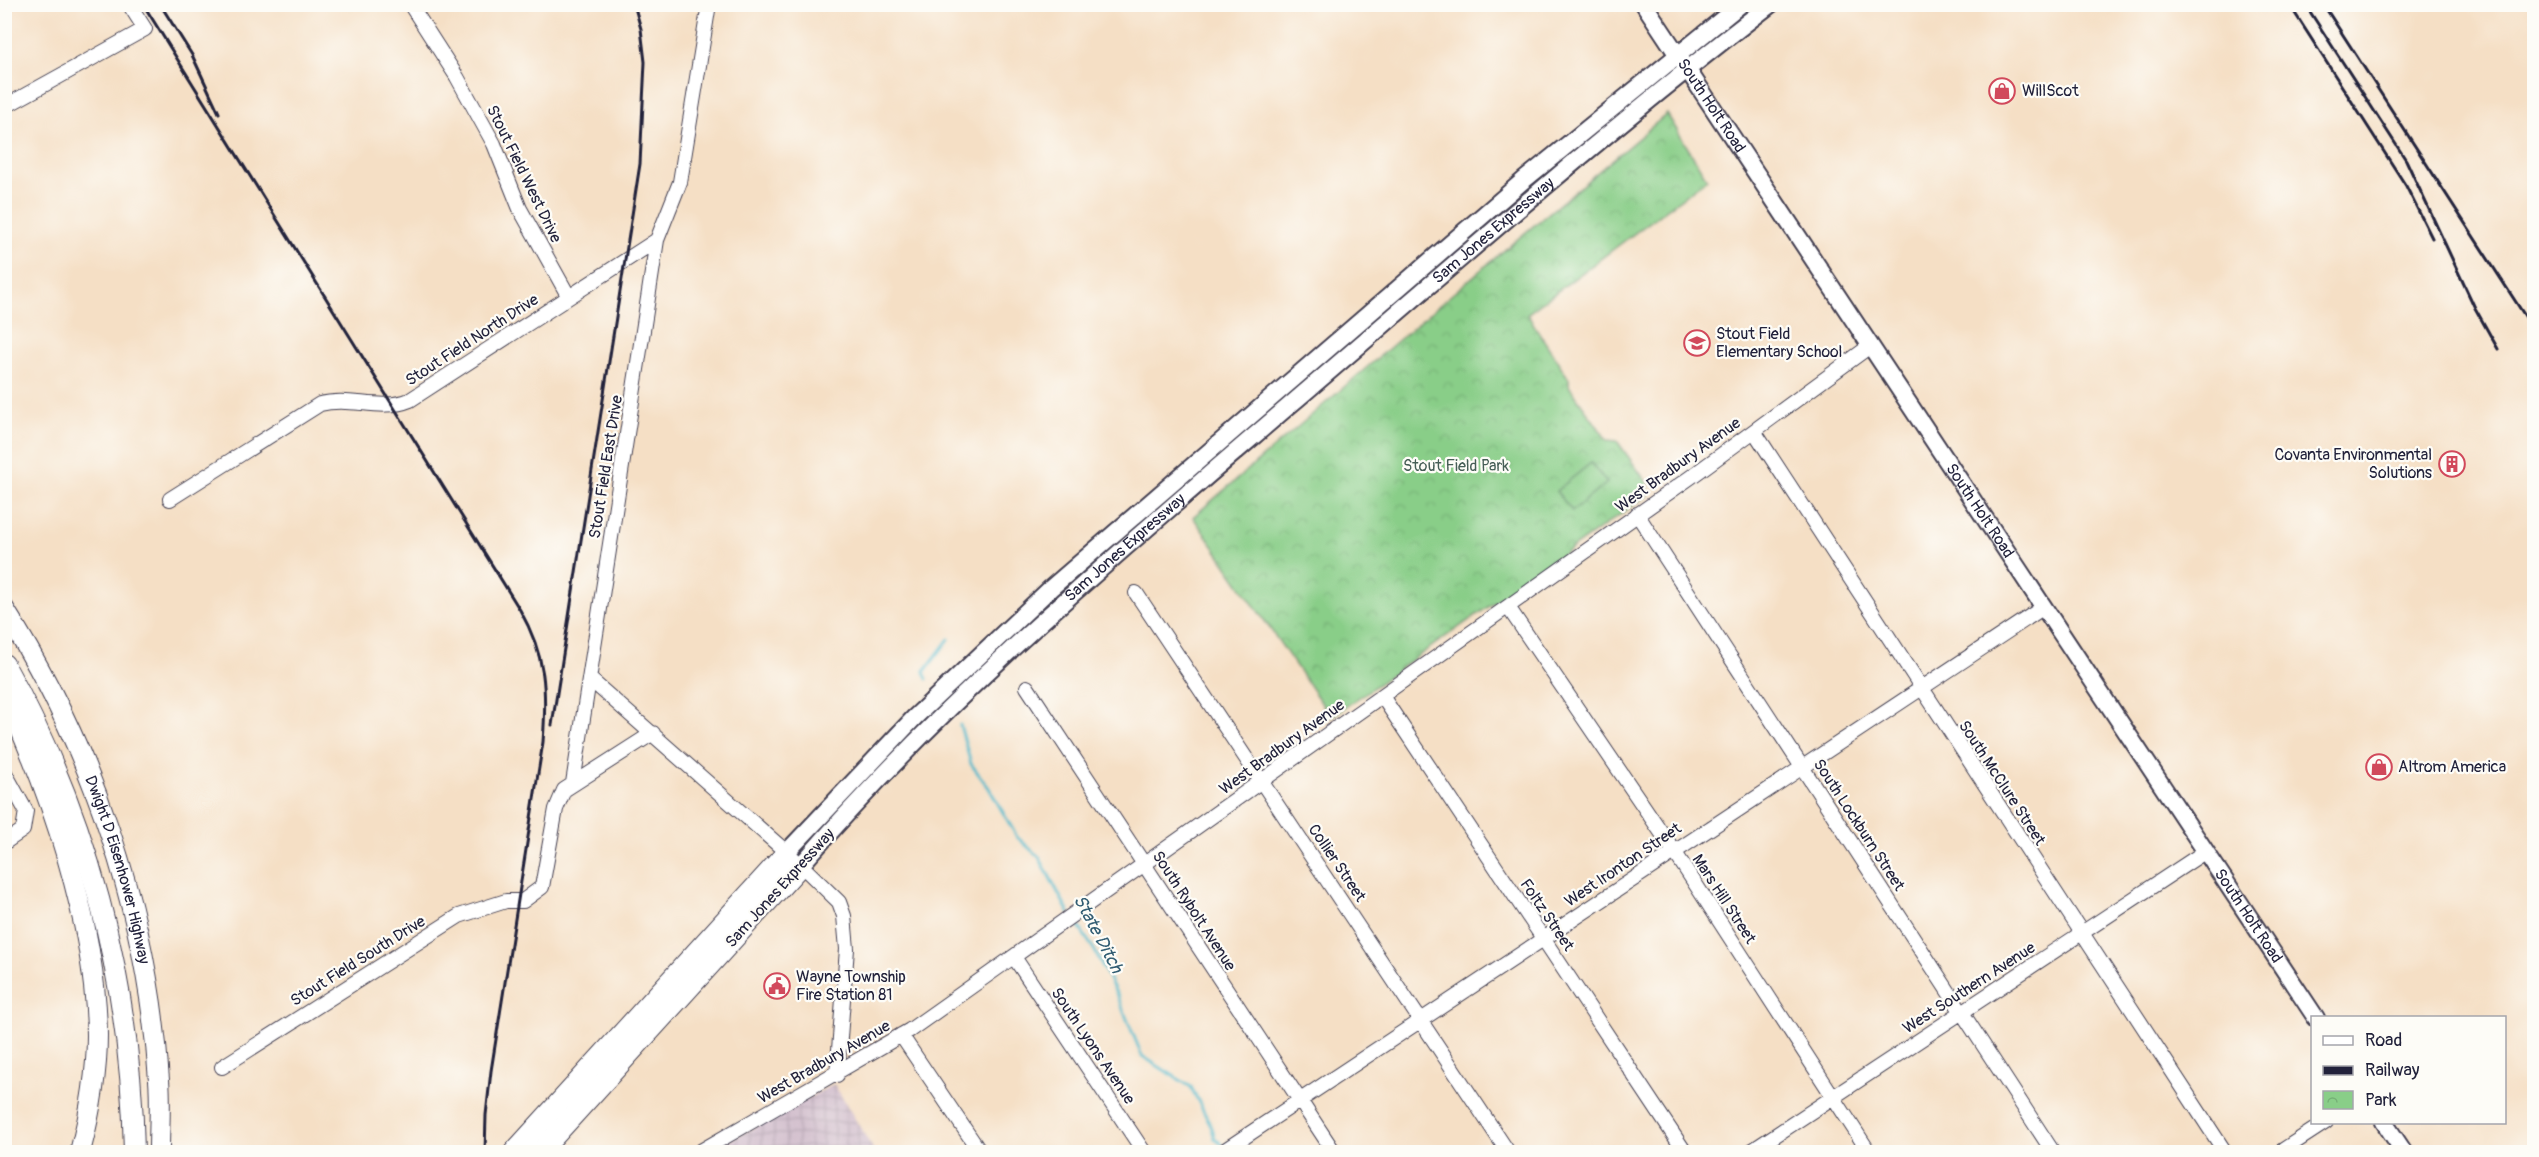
<svg xmlns="http://www.w3.org/2000/svg" width="2539" height="1157" font-family="Pangolin,sans-serif">
  <defs>
    <pattern id="industrial-grid" width="8" height="8" patternUnits="userSpaceOnUse" patternTransform="scale(1.5)"><rect width="8" height="8" fill="#d1bdcc"/><path d="M0 4h8M4 0v8" fill="none" stroke="#b3a2b0"/></pattern>
    <pattern id="park-crowns" width="20" height="18" patternUnits="userSpaceOnUse" patternTransform="scale(1.5)"><rect width="20" height="18" fill="#89ce88"/><path d="M2 6a3 3 0 1 1 6 0M12 15a3 3 0 1 1 6 0" fill="none" stroke="#76b176"/></pattern>
  </defs>
  <rect width="100%" height="100%" fill="#fdfcf7"/>
  <filter id="ink" filterUnits="userSpaceOnUse"><feTurbulence type="fractalNoise" baseFrequency=".0167" numOctaves="2"/><feDisplacementMap in="SourceGraphic" scale="12" xChannelSelector="R" yChannelSelector="G"/><feConvolveMatrix kernelMatrix="1 2 1 2 8 2 1 2 1" color-interpolation-filters="sRGB"/></filter>
  <filter id="wash" filterUnits="userSpaceOnUse"><feTurbulence type="fractalNoise" baseFrequency=".008" numOctaves="4" result="noise"/><feDisplacementMap in="SourceGraphic" scale="24" xChannelSelector="R" yChannelSelector="G"/><feGaussianBlur stdDeviation="1.35" result="paint"/><feColorMatrix in="noise" values="0 0 0 0 0 0 0 0 0 0 0 0 0 0 0 0 0 1.4 0 .05"/><feComposite in="paint" operator="in"/></filter>
  <g filter="url(#wash)">
    <rect width="100%" height="100%" fill="#f5dfc5"/>
    <path fill="url(#industrial-grid)" d="M 834,1084 L 875,1152 L 709,1152 Z"/>
    <path fill="url(#park-crowns)" stroke="#567862" stroke-width="1.5" d="M 1667,114 L 1707,179 L 1527,314 L 1569,379 L 1569,386 L 1607,440 L 1617,441 L 1648,484 L 1648,495 L 1331,717 L 1193,517 L 1458,289 Z"/>
    <path fill="#89ce88" stroke="#567862" stroke-width="1.5" d="M 1591,463 L 1607,483 L 1572,511 L 1556,491 Z"/>
    <g fill="none" stroke-linecap="round" stroke-linejoin="round">
      <path stroke="#4bb6c8" stroke-width="3" d="M 927,679 L 924,672 L 949,639
        M 960,725 L 971,764 L 989,788 L 1017,837 L 1039,857 L 1069,913
        M 1073,918 L 1095,951 L 1118,997 L 1142,1056 L 1191,1087 L 1212,1128 L 1215,1139 L 1222,1144"/>
    </g>
  </g>
  <g filter="url(#ink)">
    <g fill="none" stroke-linecap="round" stroke-linejoin="round">
      <g stroke="#423e50" stroke-width="16">
        <path id="minor" d="M 410,4 L 457,77 L 494,144 L 520,209 L 569,297
          M 4,107 L 145,29 L 129,4
          M 1754,431 L 2225,1152
          M 170,499 L 320,404 C 350,396 381,412 410,400 L 657,240
          M 1637,514 L 2053,1152
          M 1136,593 L 1508,1152
          M 1508,607 L 1674,851 L 1869,1152
          M 591,680 L 801,865 L 839,902 L 844,916 L 847,949 L 837,1075
          M 1027,687 L 1334,1152
          M 1382,696 L 1685,1152
          M 4,771 L 26,811 L 23,830 L 4,843
          M 573,783 L 657,240 L 680,182 L 709,4
          M 1014,957 L 1144,1152
          M 901,1035 L 980,1152
          M 222,1067 L 459,916 L 506,901 L 523,901 L 542,887 L 556,809 L 564,790 L 653,733
          M 699,1152 L 910,1030 L 1695,474 L 1870,346
          M 1222,1152 L 2044,607
          M 1750,1152 L 2206,851
          M 2280,1152 L 2326,1122"/>
      </g>
      <g stroke="#423e50" stroke-width="20">
        <g id="major">
          <path id="s1" d="M 1644,4 L 2316,1018"/>
          <path d="M 787,852 L 915,717 L 1051,588 L 1524,180 L 1741,4"/>
          <path id="s2" d="M 801,865 C 948,695 1120,551 1290,405 C 1449,269 1605,131 1771,4"/>
          <path d="M 2384,1122 L 2404,1152"/>
        </g>
      </g>
      <g stroke="#423e50" stroke-width="22">
        <g id="highway">
          <path id="s3" d="M 4,609 C 93,749 148,914 159,1080 C 161,1104 159,1128 159,1152"/>
          <path d="M 4,664 C 88,814 131,981 134,1152"/>
          <path d="M 4,692 C 51,792 96,924 97,1035 C 97,1075 90,1114 80,1152"/>
          <path d="M 514,1152 L 787,852"/>
          <path d="M 540,1152 L 801,865"/>
        </g>
      </g>
      <use href="#minor" stroke="#fff" stroke-width="14"/>
      <use href="#major" stroke="#fff" stroke-width="16"/>
      <use href="#highway" stroke="#fff" stroke-width="20"/>
      <path stroke="#22223b" stroke-width="3" d="M 143,4 L 520,610 C 546,656 547,690 543,742 L 491,1071 L 486,1115 L 485,1152
        M 160,4 L 192,55 L 219,113
        M 2289,4 L 2406,186 L 2432,238
        M 2305,4 L 2406,160 L 2475,308 L 2498,349
        M 2323,4 L 2534,330
        M 552,725 L 640,164 L 645,62 L 641,29 L 634,4"/>
    </g>
  </g>
  <defs>
    <g id="shop-ring" transform="scale(1.35)"><circle r="9.5" fill="#fdfcf7" stroke="#d1495b" stroke-width="1.5"/><path d="M-5-2.5h2.3a2.7 3.5 0 0 1 5.4 0H5L5.5 6h-11ZM-1.5-2.5h3a1.5 2.3 0 0 0-3 0Z" fill="#d1495b"/></g>
    <g id="school-ring" transform="scale(1.35)"><circle r="9.5" fill="#fdfcf7" stroke="#d1495b" stroke-width="1.5"/><path d="M0-5L7-2L0 1L-7-2ZM-4 1L0 2.5L4 1V4Q0 6-4 4Z" fill="#d1495b"/></g>
    <g id="building-ring" transform="scale(1.35)"><circle r="9.5" fill="#fdfcf7" stroke="#d1495b" stroke-width="1.5"/><path d="M-4-6H4V6H1V3H-1V6H-4ZM-2.5-4.3h1.7v1.8h-1.7ZM.8-4.3h1.7v1.8H.8ZM-2.5-1h1.7V.8h-1.7ZM.8-1h1.7V.8H.8Z" fill="#d1495b"/></g>
    <g id="civic-ring" transform="scale(1.35)"><circle r="9.5" fill="#fdfcf7" stroke="#d1495b" stroke-width="1.5"/><path d="M-.6-6.5H3V-4.5H.6V-3L4-1V1h2V6H-6V1h2V-1L-.6-3ZM-1.2 2.5V6h2.4V2.5Z" fill="#d1495b"/></g>
  </defs>
  <g fill-rule="evenodd">
    <use href="#shop-ring" x="2002" y="91"/>
    <use href="#school-ring" x="1697" y="343"/>
    <use href="#building-ring" x="2452" y="464"/>
    <use href="#shop-ring" x="2379" y="767"/>
    <use href="#civic-ring" x="777" y="986"/>
  </g>
  <g text-anchor="middle" dominant-baseline="central" stroke-width="4.5" stroke-linejoin="round" paint-order="stroke">
    <g font-size="16" fill="#22223b" stroke="#fdfcf7" text-anchor="start">
      <text x="2022" y="91">WillScot</text>
      <text x="1716" y="334">Stout Field<tspan x="1716" dy="18">Elementary School</tspan></text>
      <text x="2432" y="455" text-anchor="end">Covanta Environmental<tspan x="2432" dy="18">Solutions</tspan></text>
      <text x="2398" y="767">Altrom America</text>
      <text x="796" y="977">Wayne Township<tspan x="796" dy="18">Fire Station 81</tspan></text>
    </g>
    <g font-size="16" fill="#22223b" stroke="#fdfcf7">
      <text stroke="none"><textPath href="#s1" startOffset="122">South Holt Road</textPath></text>
      <text transform="translate(524 174) rotate(64)">Stout Field West Drive</text>
      <text stroke="none"><textPath href="#s2" startOffset="940">Sam Jones Expressway</textPath></text>
      <text transform="translate(472 340) rotate(-33)">Stout Field North Drive</text>
      <text transform="translate(1678 465) rotate(-36)">West Bradbury Avenue</text>
      <text transform="translate(606 467) rotate(-81)">Stout Field East Drive</text>
      <text stroke="none"><textPath href="#s1" startOffset="608">South Holt Road</textPath></text>
      <text stroke="none"><textPath href="#s2" startOffset="454">Sam Jones Expressway</textPath></text>
      <text transform="translate(1282 747) rotate(-36)">West Bradbury Avenue</text>
      <text transform="translate(2002 783) rotate(57)">South McClure Street</text>
      <text transform="translate(1859 825) rotate(57)">South Lockburn Street</text>
      <text transform="translate(1337 863) rotate(56)">Collier Street</text>
      <text transform="translate(1623 865) rotate(-34)">West Ironton Street</text>
      <text stroke="none"><textPath href="#s3" startOffset="286">Dwight D Eisenhower Highway</textPath></text>
      <text transform="translate(780 888) rotate(-48)">Sam Jones Expressway</text>
      <text transform="translate(1724 899) rotate(57)">Mars Hill Street</text>
      <text transform="translate(1194 911) rotate(57)">South Rybolt Avenue</text>
      <text transform="translate(1547 915) rotate(56)">Foltz Street</text>
      <text stroke="none"><textPath href="#s1" startOffset="1094">South Holt Road</textPath></text>
      <text transform="translate(358 961) rotate(-32)">Stout Field South Drive</text>
      <text transform="translate(1969 988) rotate(-33)">West Southern Avenue</text>
      <text transform="translate(1093 1046) rotate(56)">South Lyons Avenue</text>
      <text transform="translate(824 1062) rotate(-30)">West Bradbury Avenue</text>
    </g>
    <g font-size="16" fill="#465e56" stroke="#fdfcf7">
      <text x="1456" y="466">Stout Field Park</text>
    </g>
    <g font-size="18" font-style="italic" fill="#325d73" stroke="#fdfcf7">
      <text transform="translate(1098 934) rotate(62)">State Ditch</text>
    </g>
  </g>
  <rect width="2539" height="1157" fill="none" stroke="#fdfcf7" stroke-width="24"/>
  <rect x="2311" y="1016" width="195" height="108" fill="#fdfcf7" stroke="#a5a5ac" stroke-width="1.5"/>
  <rect x="2323" y="1036" width="30" height="9" fill="#ffffff" stroke="#a5a5ac" stroke-width="1.5"/>
  <text x="2365" y="1046" font-size="18" fill="#22223b">Road</text>
  <rect x="2323" y="1066" width="30" height="9" fill="#22223b" stroke="#a5a5ac" stroke-width="1.5"/>
  <text x="2365" y="1076" font-size="18" fill="#22223b">Railway</text>
  <rect x="2323" y="1091" width="30" height="18" fill="url(#park-crowns)" stroke="#a5a5ac" stroke-width="1.5"/>
  <text x="2365" y="1106" font-size="18" fill="#22223b">Park</text>
</svg>
